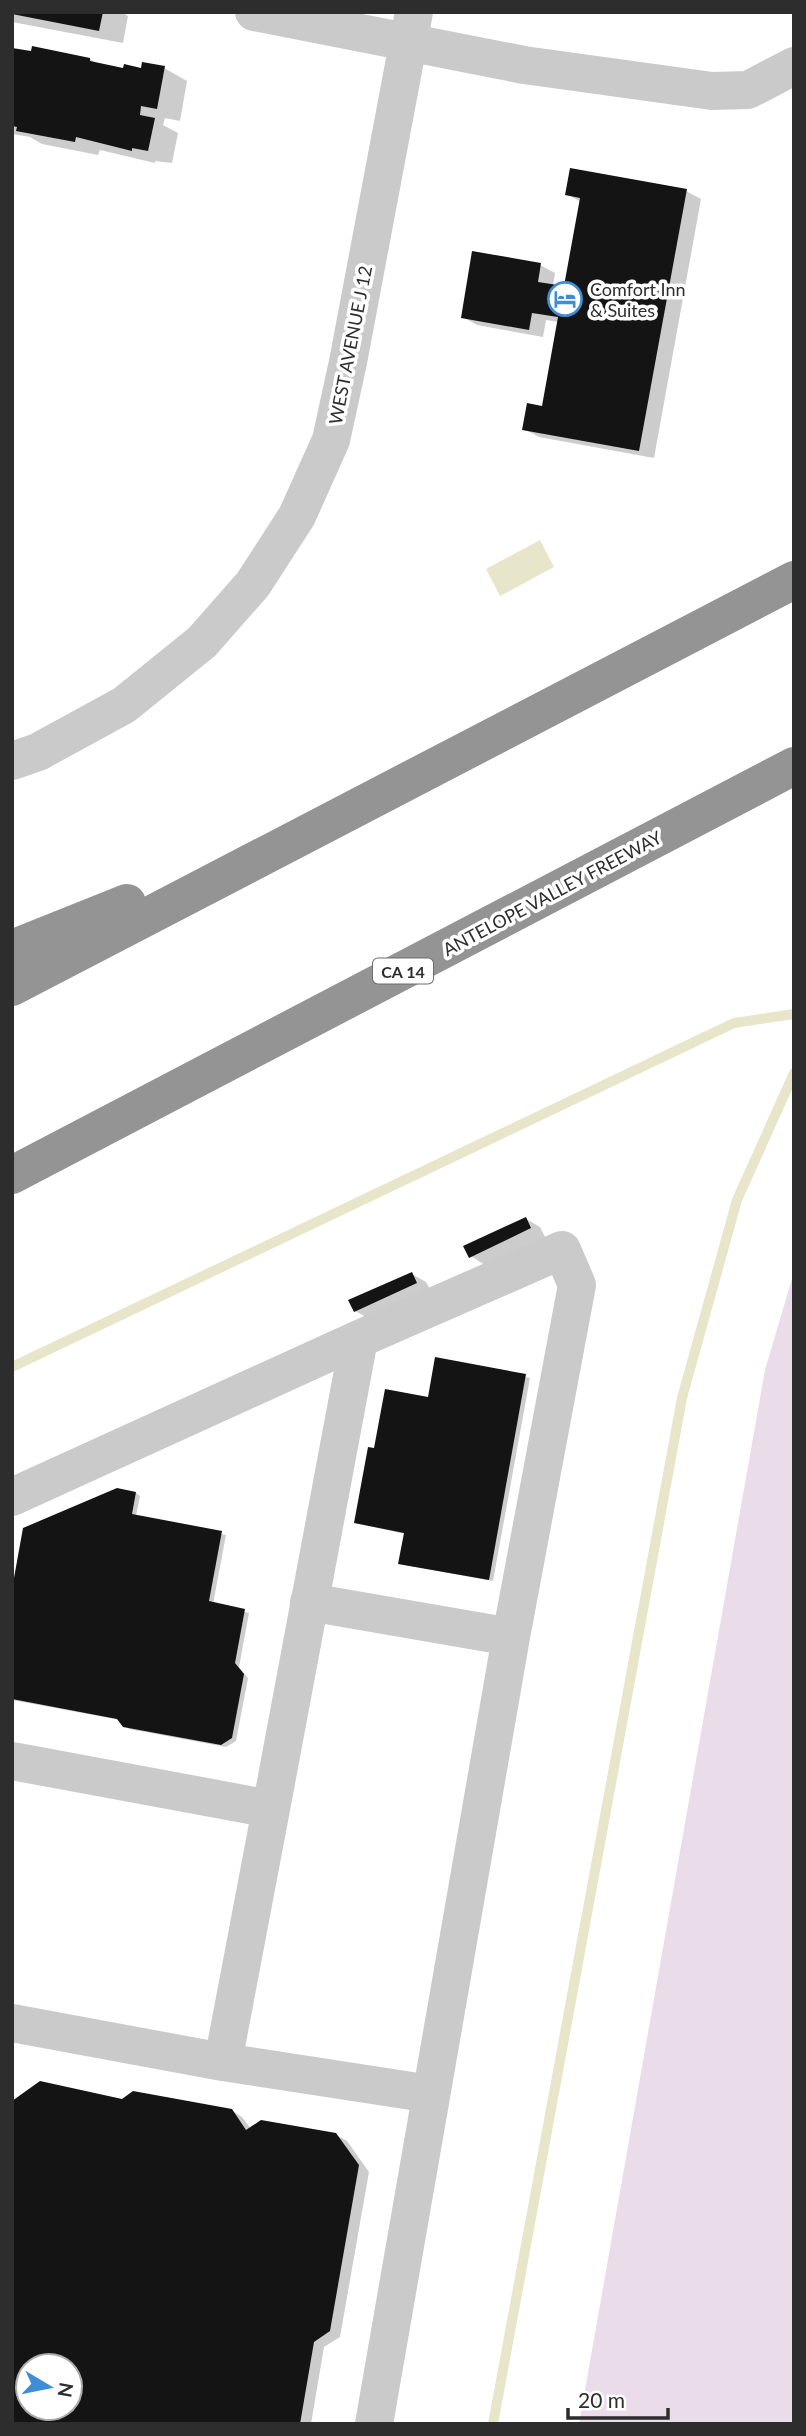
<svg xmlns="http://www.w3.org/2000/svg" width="806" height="2436" font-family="Lato,sans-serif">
  <rect width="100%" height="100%" fill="#fff"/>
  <path fill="#eadce9" d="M 794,1272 L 794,2424 L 579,2424 L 765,1370 Z"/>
  <path fill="#e8e6ca" d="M 540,540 L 554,567 L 500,596 L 486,569 Z"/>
  <path fill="#0003" fill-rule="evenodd" d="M 12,12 L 122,12 L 128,16 L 123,43 L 12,22 Z
    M 12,49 L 90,59 L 99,65 L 124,70 L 164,68 L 187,81 L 180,121 L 165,118 L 163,125 L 178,133 L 172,163 L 155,161 L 155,163 L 100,150 L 98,155 L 42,144 L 30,137 L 12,134 Z
    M 686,191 L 701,199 L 654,458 L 539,437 L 524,429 L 544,408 L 559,322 L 546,320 L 543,337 L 477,325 L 463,317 L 540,265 L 555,273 L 553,286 L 566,288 L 581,202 L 567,194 Z
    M 526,1219 L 540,1227 L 545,1237 L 485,1265 L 471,1256 Z
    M 412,1274 L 426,1282 L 431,1291 L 370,1319 L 355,1311 Z
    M 436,1359 L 530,1378 L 493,1581 L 405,1565 L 400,1563 L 405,1534 L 356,1523 L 375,1450 L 429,1399 Z
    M 136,1493 L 140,1496 L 136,1516 L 226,1535 L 213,1604 L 249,1613 L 239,1667 L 248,1678 L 236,1741 L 226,1747 L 129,1729 L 120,1720 L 12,1700 L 12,1599 Z
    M 122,2101 L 231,2110 L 242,2117 L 251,2129 L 336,2135 L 347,2141 L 369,2172 L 340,2337 L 324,2347 L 311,2424 L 12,2424 L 12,2103 ZM 28,2366 L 70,2366 L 70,2408 L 28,2408 Z"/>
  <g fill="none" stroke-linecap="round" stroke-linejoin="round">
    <path stroke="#e8e6ca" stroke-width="10" d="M 12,1367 L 734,1023 L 794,1014
      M 493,2424 L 682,1398 L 737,1200 L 794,1073"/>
  </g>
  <path fill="#141414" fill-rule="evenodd" d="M 12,12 L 103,12 L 99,31 L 12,14 Z
    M 32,46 L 90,58 L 90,61 L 123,68 L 124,64 L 141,68 L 142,62 L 165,66 L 157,109 L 141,106 L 140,115 L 155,118 L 148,151 L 132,148 L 132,151 L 76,137 L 75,142 L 16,131 L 17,127 L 12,126 L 12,48 L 31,51 Z
    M 570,168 L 687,189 L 639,451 L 522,430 L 527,403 L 542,406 L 558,317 L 532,313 L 529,330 L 461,318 L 472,251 L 541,263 L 538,282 L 564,286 L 580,198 L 565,195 Z
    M 526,1217 L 531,1228 L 469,1258 L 463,1246 Z
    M 412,1272 L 417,1283 L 354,1312 L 348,1300 Z
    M 435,1357 L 526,1374 L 489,1580 L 398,1564 L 404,1533 L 354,1523 L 368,1447 L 374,1448 L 385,1389 L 428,1397 Z
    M 117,1488 L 136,1492 L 132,1514 L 222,1531 L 209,1601 L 245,1609 L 235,1663 L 244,1674 L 232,1738 L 221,1745 L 123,1727 L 117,1719 L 12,1699 L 12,1589 L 23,1528 Z
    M 40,2081 L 122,2099 L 133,2091 L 232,2109 L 246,2130 L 261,2120 L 336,2133 L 359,2165 L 330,2331 L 314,2342 L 300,2424 L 12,2424 L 12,2101 ZM 28,2366 L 70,2366 L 70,2408 L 28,2408 Z"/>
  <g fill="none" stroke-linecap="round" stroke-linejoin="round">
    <path stroke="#cacaca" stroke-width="38" d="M 254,12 L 524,65 L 712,91 L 748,90 L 794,66
      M 12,761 L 38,752 L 124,705 L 202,642 L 253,584 L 297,516 L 331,440 L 348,362 L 414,12
      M 12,1497 L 359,1339 L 562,1250 L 577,1285 L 511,1637 L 374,2424
      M 309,1602 L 511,1637
      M 12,1761 L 271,1809 L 223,2062 L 431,2094
      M 271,1809 L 359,1339
      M 12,2023 L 223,2062"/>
    <path stroke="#949494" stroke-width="38" d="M 12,949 L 127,903
      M 12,987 L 794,580
      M 12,1175 L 794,766"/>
  </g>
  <defs>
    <g id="hotel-ring" transform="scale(1.75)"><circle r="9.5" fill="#fff" stroke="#3f8dd5" stroke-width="1.5"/><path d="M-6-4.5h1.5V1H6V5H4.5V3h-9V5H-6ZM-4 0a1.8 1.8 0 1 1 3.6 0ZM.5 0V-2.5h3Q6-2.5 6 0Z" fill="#3f8dd5"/></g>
  </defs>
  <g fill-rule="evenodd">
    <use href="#hotel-ring" x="565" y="299"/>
  </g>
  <g text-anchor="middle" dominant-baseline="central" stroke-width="7" stroke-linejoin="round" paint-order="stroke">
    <rect fill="#fff" stroke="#6c6c6c" stroke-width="2" x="373" y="958.5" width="60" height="25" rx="5"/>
    <g font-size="16" font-weight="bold" fill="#2d2d2d">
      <text x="403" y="971">CA 14</text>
    </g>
    <g font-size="18" fill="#2d2d2d" stroke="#fff" text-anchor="start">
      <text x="590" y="289">Comfort Inn<tspan x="590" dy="21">&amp; Suites</tspan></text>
    </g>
    <g font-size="18" fill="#2d2d2d" stroke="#fff">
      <text transform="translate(350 345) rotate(-79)">WEST AVENUE J 12</text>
      <text transform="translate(552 893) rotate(-28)">ANTELOPE VALLEY FREEWAY</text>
    </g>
  </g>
  <rect width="806" height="2436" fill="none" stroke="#2d2d2d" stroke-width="28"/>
  <g transform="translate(49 2387) rotate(100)"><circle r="33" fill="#ffffff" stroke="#ababab" stroke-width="2"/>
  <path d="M0-5L12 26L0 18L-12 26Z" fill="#3f8dd5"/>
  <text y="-10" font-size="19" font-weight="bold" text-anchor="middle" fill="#2d2d2d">N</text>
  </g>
  <path d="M568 2408v10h100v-10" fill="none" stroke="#2d2d2d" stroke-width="3.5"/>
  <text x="578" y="2408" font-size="21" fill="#2d2d2d" stroke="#ffffff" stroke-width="5" paint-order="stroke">20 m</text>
</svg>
